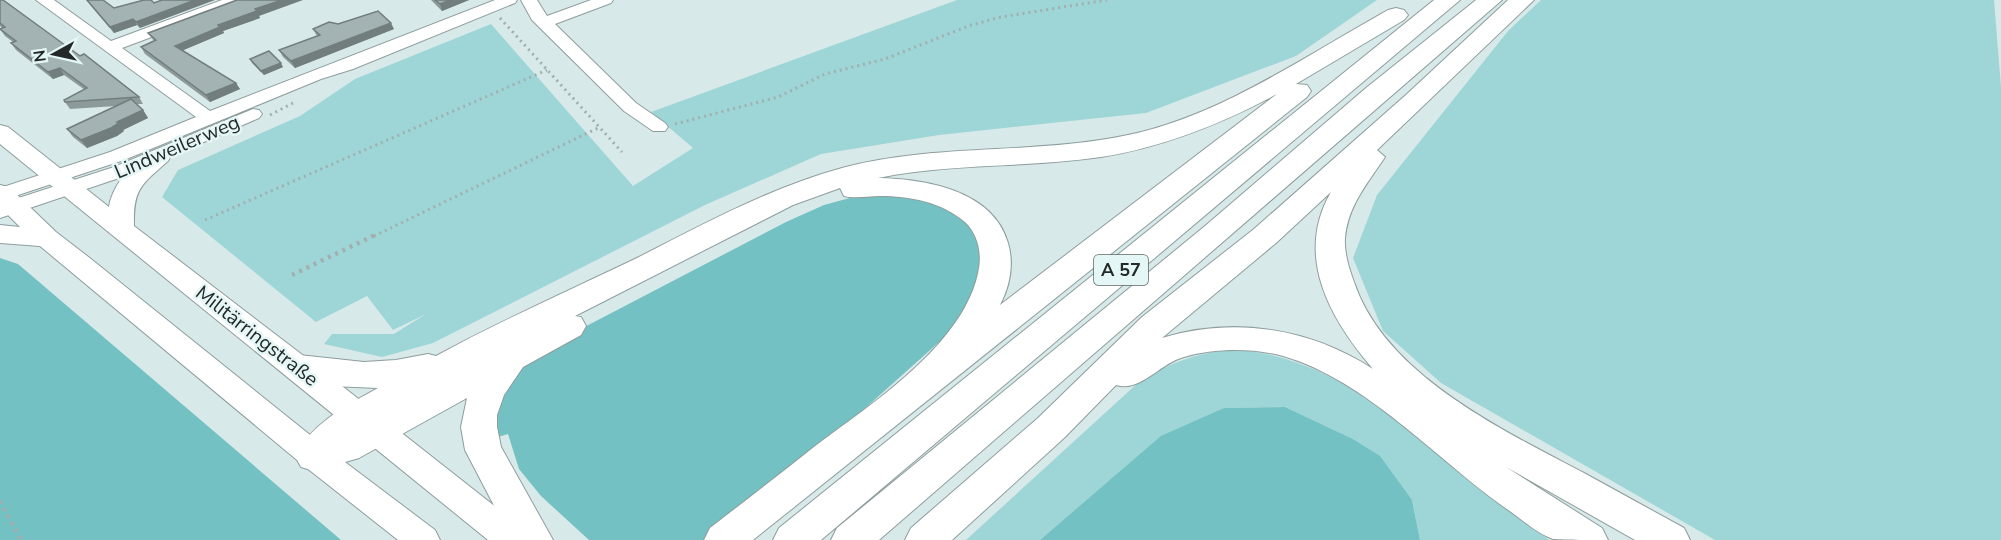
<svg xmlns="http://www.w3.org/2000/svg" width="2001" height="540" font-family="'Nunito Sans',sans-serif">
  <rect width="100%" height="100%" fill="#d8e9e9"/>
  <path fill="#9ed6d7" d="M 957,0 L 1377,0 L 1296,56 L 1146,113 L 939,135 L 821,154 L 705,205 L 433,343 L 382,357 L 324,344 L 332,334 L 394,334 L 426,314 L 393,330 L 367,296 L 316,322 L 162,197 L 178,170 L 300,116 L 355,79 L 491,24 L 633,186 L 693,148 L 651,112 Z
    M 1541,0 L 1994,0 L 2001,87 L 2001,540 L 1715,540 L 1441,383 L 1383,331 L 1353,258 L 1377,195 L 1508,31 Z
    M 1238,350 C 1321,356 1386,410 1449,460 C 1482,487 1516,513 1549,540 L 1420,540 L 1412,500 L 1351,438 L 1285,407 L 1224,408 L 1113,478 L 1040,540 L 966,540 L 1140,381 C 1169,363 1203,350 1238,350 Z"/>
  <path fill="#74c1c3" d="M 857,196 L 921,196 L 964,217 L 984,247 L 975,298 L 947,335 L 843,428 L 704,540 L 589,540 L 541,496 L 519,469 L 508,434 L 491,439 L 489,435 L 511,374 L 573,333 L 786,222 L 824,205 Z
    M 0,258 L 18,264 L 341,540 L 0,540 Z
    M 1285,407 L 1351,438 L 1380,456 L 1412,500 L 1420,540 L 1040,540 L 1161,436 L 1224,408 Z"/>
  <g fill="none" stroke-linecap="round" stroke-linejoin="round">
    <g stroke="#8e9d9d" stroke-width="2">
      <path id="minor" d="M 36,0 L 54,0 L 111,41 L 222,0 L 245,0 L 243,3 L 122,48 L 210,111 L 495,0 L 517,0 L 515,3 L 353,69 L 321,79 L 124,160 L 0,201 L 0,188 L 110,152 L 196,117 Z
        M 521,0 L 537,0 L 547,16 L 591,0 L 613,0 L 611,3 L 555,24 L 636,103 L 665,123 L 668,127 L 665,131 L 653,131 L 624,111 L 532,20 Z
        M 253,109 L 259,110 L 262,114 L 259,118 L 128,175 L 0,218 L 0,204 L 114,167 Z"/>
    </g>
    <g stroke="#8e9d9d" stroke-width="2">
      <path id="major" d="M 0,125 L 8,127 L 109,207 C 112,184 142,144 168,151 L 171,156 L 168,161 C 141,185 133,189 134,226 L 309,360 L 525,530 L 530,540 L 488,540 L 0,144 Z
        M 0,185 L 9,187 L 56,232 L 91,259 L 325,447 L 435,530 L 440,540 L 398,540 L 303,465 L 40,246 L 0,243 L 0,225 L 20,227 L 0,207 Z"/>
    </g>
    <g stroke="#8e9d9d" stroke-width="2">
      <path id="highway" d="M 1434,0 L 1460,0 L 821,540 L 773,540 L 779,528 Z
        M 1476,0 L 1502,0 L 879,540 L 831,540 L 837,528 L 1205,226 L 1366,88 Z
        M 1508,0 L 1534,0 L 1377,150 L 1385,157 C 1368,183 1348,205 1345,238 C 1344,253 1349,268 1354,282 C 1385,375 1503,430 1584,473 C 1617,491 1651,510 1684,528 L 1690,540 L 1635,540 L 1506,467 L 1602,528 L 1608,540 C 1594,540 1565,540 1553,539 C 1536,533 1519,517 1504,507 C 1435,458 1366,380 1283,356 C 1253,348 1215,348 1184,357 C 1160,363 1140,393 1116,385 L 1064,438 L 952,540 L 905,540 L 911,528 L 1038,418 L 1142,317 L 1254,229 L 1407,94 ZM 1331,192 C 1294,256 1330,319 1373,369 C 1310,328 1234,316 1162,338 L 1276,243 Z
        M 1396,8 L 1404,10 L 1408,15 L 1404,20 L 1296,84 L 1307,85 L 1311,91 L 1307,97 L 753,540 L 704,540 L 710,528 C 745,501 780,474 814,447 C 871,404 967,343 979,268 C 982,252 977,233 965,222 C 942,202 909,196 880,196 C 867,196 856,199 844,196 L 840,188 L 793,205 L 575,316 L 581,317 L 586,326 L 581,335 L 523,367 L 504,395 L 497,415 L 497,427 L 501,447 L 553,540 L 512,540 L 465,450 L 461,427 L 467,398 L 359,458 L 314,471 L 301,467 L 295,456 C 312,423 347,405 378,388 L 331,386 L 287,377 L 282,368 L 287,359 L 299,355 L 364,362 L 396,360 L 428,354 L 436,356 C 500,321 568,291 635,259 C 702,225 769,188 842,168 C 936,143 1034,155 1128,135 C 1222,115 1305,56 1388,10 ZM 1277,94 L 1000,305 C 1010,286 1014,264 1008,243 C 993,190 925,179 878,178 C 951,163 1027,168 1101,157 C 1164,147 1221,124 1277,94 Z"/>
    </g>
    <path stroke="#a1afaf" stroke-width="3" stroke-dasharray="2 4" stroke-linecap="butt" d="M 500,18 L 622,152
      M 270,115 L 295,102
      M 675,124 L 778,97 L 825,74 L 885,59 L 971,25 L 1001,17 L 1107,0
      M 205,220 L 547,70
      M 374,236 L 598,128"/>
    <path stroke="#a1afaf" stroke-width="4.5" stroke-dasharray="3 5" stroke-linecap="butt" d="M 292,275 L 377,234
      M 0,501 L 21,540"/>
    <use href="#minor" fill="#fff" fill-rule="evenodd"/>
    <use href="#major" fill="#fff" fill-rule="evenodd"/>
    <use href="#highway" fill="#fff" fill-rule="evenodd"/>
  </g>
  <path fill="#8c9a9a" d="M 0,0 L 139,97 L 143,104 L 137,104 L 143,110 L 148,118 L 123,130 L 124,131 L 117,136 L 87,148 L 73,137 L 67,129 L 116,106 L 70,109 L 65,102 L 85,90 L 64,75 L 53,79 L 16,50 L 11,43 L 13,42 L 5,36 L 0,29 L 2,28 L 0,26 Z
    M 86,0 L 103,0 L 114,8 L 144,0 L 140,28 L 137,25 L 114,33 Z
    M 431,0 L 469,0 L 442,11 Z
    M 259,16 L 260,18 L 223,31 L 224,33 L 183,50 L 240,89 L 210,102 L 145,54 L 141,47 L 154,41 L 148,33 Z
    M 338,24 L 394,29 L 295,68 L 283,57 L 279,50 L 317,36 L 313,29 Z
    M 250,59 L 283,67 L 264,75 L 252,63 Z"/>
  <path fill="#727d7d" d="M 195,0 L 215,0 L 140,28 L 136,22 Z
    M 282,0 L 303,0 L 259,16 L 260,18 L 223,31 L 224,33 L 179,52 L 175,46 L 255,9 Z
    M 450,0 L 469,0 L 442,11 L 440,4 Z
    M 133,19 L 137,25 L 114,33 L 110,27 Z
    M 391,23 L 394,29 L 295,68 L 291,61 Z
    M 281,63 L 283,67 L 264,75 L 261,71 Z
    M 60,68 L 64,75 L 53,79 L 48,72 Z
    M 236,83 L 240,89 L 210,102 L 206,95 Z
    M 143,110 L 148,118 L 123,130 L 124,131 L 117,136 L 87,148 L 81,140 L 117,122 Z"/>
  <path fill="#a3b3b3" stroke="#727d7d" stroke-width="1.5" d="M 0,0 L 3,0 L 80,56 L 84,54 L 139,97 L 65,102 L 64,100 L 87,88 L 60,68 L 48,72 L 11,43 L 16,41 L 0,29 L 5,27 L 0,23 Z
    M 87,0 L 103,0 L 114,8 L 144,0 L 151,0 L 154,3 L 162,0 L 195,0 L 136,22 L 133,19 L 110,27 Z
    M 237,0 L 282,0 L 255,9 L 257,11 L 218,25 L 220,27 L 175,46 L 236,83 L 206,95 L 141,47 L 156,40 L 148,33 Z
    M 435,0 L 450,0 L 440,4 Z
    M 378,11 L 391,23 L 291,61 L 279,50 L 320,35 L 313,29 L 329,22 L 338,24 Z
    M 269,51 L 281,63 L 261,71 L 250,59 Z
    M 131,99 L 143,110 L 117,122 L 119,123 L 111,128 L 81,140 L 67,129 Z"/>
  <g text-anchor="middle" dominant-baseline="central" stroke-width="5" stroke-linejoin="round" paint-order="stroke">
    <rect fill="#e5f6f6" stroke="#5d6666" stroke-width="1.5" x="1094" y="255" width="54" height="30" rx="4.5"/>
    <g font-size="18" font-weight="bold" fill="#232929">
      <text x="1121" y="270">A 57</text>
    </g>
    <g font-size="20" fill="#232929" stroke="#e5f6f6">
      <text transform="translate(177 147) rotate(-23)">Lindweilerweg</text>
      <text transform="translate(257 336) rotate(38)">Militärringstraße</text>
    </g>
  </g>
  <g transform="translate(54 54) rotate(262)" stroke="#e5f6f6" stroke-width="4.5" paint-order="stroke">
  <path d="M0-4.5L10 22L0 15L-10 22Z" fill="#232929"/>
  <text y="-9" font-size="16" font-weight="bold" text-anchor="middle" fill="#232929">N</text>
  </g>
</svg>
